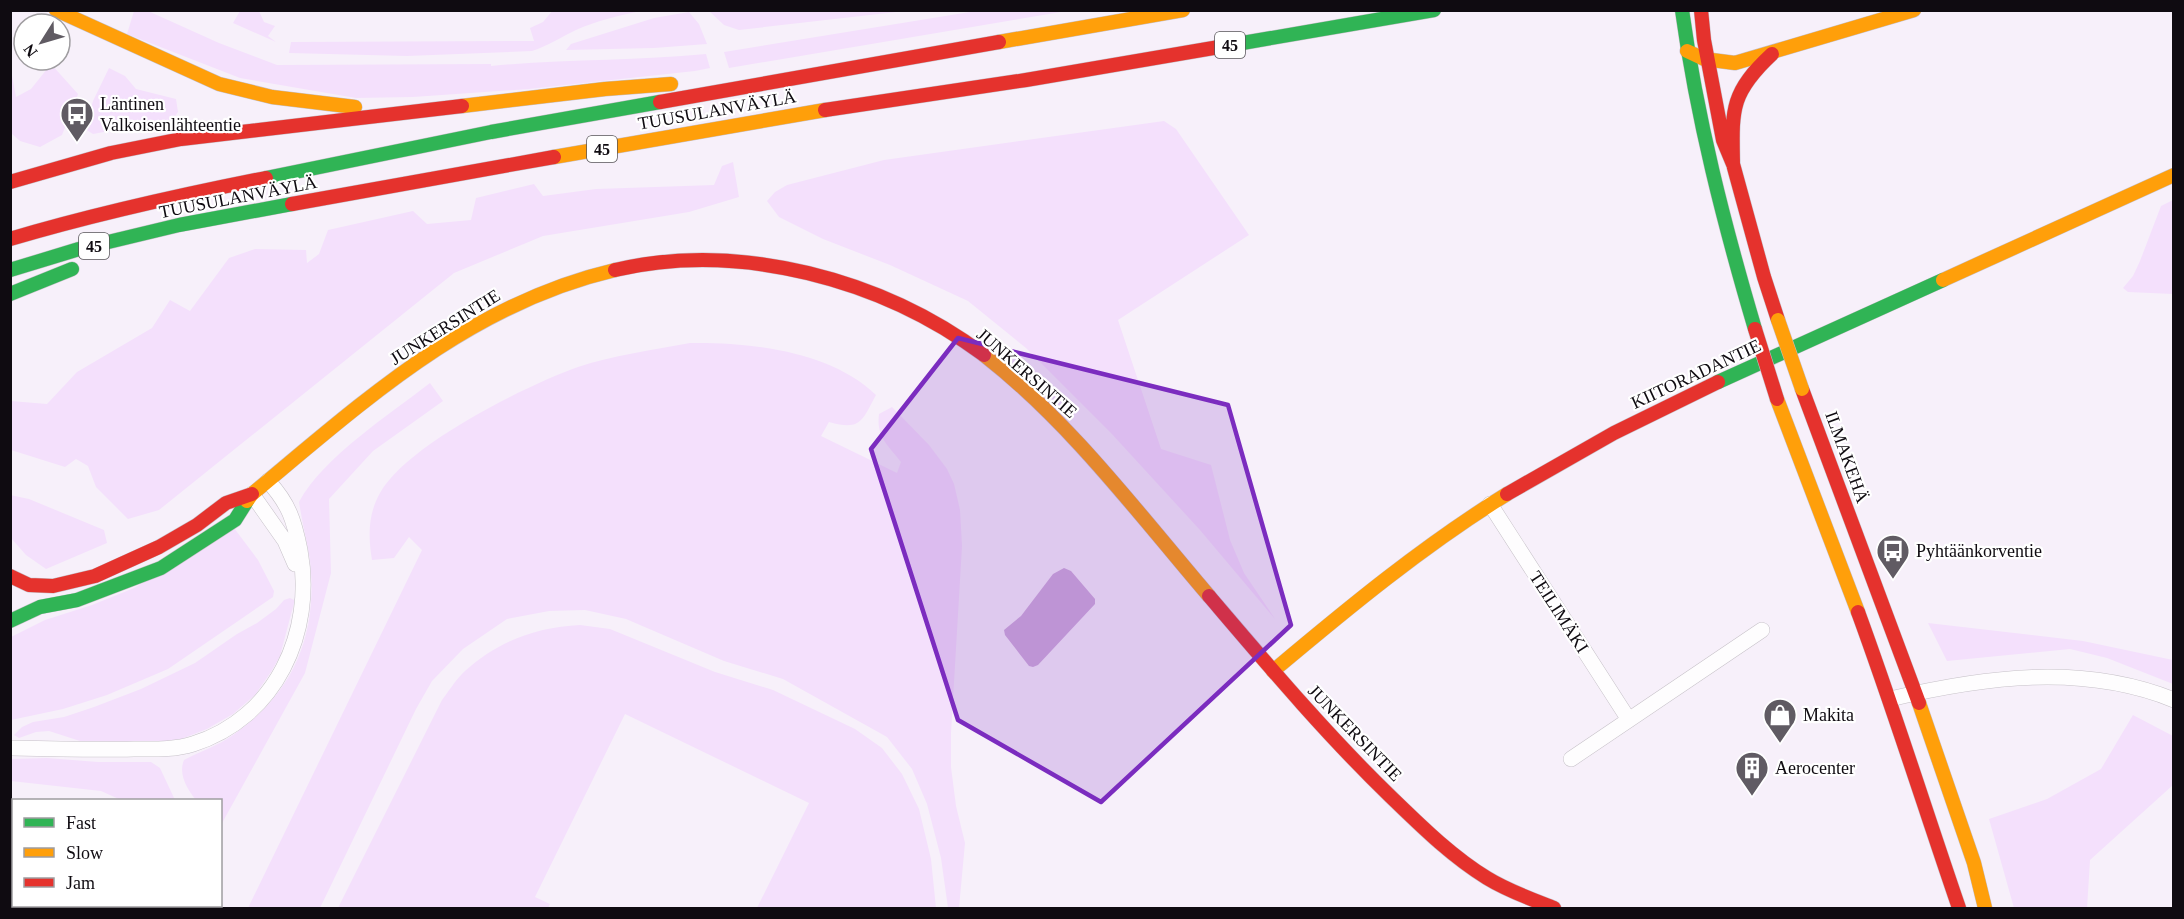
<svg xmlns="http://www.w3.org/2000/svg" width="2184" height="919" font-family="'Times New Roman',serif">
  <rect width="100%" height="100%" fill="#f7f0fa"/>
  <path fill="#f4e0fc" d="M 553,10 L 640,11 C 618,16 596,21 576,30 C 561,37 548,46 532,51 L 407,56 L 289,53 L 291,42 L 534,41 L 530,28 L 543,22 Z
    M 134,11 L 148,11 L 219,43 L 277,65 L 491,64 L 491,66 C 562,59 635,61 706,54 L 710,68 L 695,71 L 529,89 L 413,97 L 356,98 L 240,78 L 127,34 Z
    M 240,11 L 259,11 L 264,22 L 275,26 L 268,36 L 276,42 L 233,23 Z
    M 709,11 L 905,11 L 739,30 L 724,25 Z
    M 976,11 L 1067,11 L 729,68 L 724,52 Z
    M 689,12 L 699,24 L 707,44 L 654,48 L 566,50 L 571,44 L 654,18 Z
    M 51,64 L 78,94 L 62,135 L 40,147 L 20,141 L 11,133 L 11,70 L 16,97 L 31,89 Z
    M 109,68 L 125,76 L 136,89 L 176,99 L 178,112 L 166,129 L 141,125 L 93,134 L 85,129 L 93,101 Z
    M 1164,121 L 1176,129 L 1249,235 L 1118,320 L 1161,449 L 1211,465 L 1230,540 L 1244,573 L 1275,619 L 1200,530 L 1111,433 L 1026,348 L 968,301 L 890,265 L 823,239 L 779,217 L 767,201 L 775,192 L 787,185 L 884,160 Z
    M 733,162 L 739,197 L 689,212 L 543,236 L 454,273 L 159,510 L 128,519 L 96,487 L 88,466 L 76,459 L 65,467 L 11,450 L 11,401 L 47,404 L 77,372 L 152,328 L 170,300 L 190,311 L 229,258 L 255,249 L 306,250 L 307,263 L 319,254 L 328,230 L 413,211 L 427,224 L 471,220 L 476,198 L 534,184 L 543,196 L 596,189 L 714,185 L 722,166 Z
    M 2173,200 L 2173,294 L 2128,292 L 2123,288 L 2133,276 L 2140,261 L 2161,206 Z
    M 690,343 C 750,342 831,351 876,395 C 862,421 861,431 829,422 L 821,436 L 897,473 L 901,462 C 888,445 876,437 879,414 L 892,407 L 929,445 L 947,469 L 954,484 L 960,510 L 962,546 L 951,733 L 951,767 L 956,806 L 965,843 L 959,908 L 948,908 L 941,858 L 927,804 L 912,769 L 887,737 L 783,679 L 724,661 L 626,619 L 585,610 L 549,611 L 507,619 L 463,649 L 432,681 L 416,709 L 320,908 L 248,908 L 422,550 L 409,537 L 394,558 L 372,560 C 368,536 368,514 380,493 C 406,445 527,385 578,367 C 614,355 653,350 690,343 Z
    M 430,383 L 443,401 L 373,451 L 329,499 L 331,573 L 305,673 L 221,825 L 220,800 L 196,800 C 187,789 178,774 184,760 C 201,751 218,746 233,735 C 294,693 318,634 310,561 C 307,541 302,522 299,502 C 323,457 389,415 430,383 Z
    M 10,495 L 29,499 L 104,530 L 107,543 L 46,569 L 26,555 L 11,538 Z
    M 234,528 L 258,560 L 274,591 L 273,597 L 168,669 L 107,695 L 63,709 L 11,720 L 11,637 L 45,620 L 92,605 L 134,588 Z
    M 290,598 L 294,600 L 294,603 L 280,656 L 271,672 L 255,695 L 233,714 L 207,729 L 181,739 L 152,743 L 80,741 L 49,731 L 36,732 L 19,738 L 14,735 L 22,727 L 33,722 L 64,717 L 94,707 L 141,689 L 195,663 L 237,634 L 257,623 L 276,609 L 284,600 Z
    M 1928,623 L 2083,641 L 2173,660 L 2173,684 L 2107,658 L 2070,649 L 1947,661 Z
    M 580,625 L 610,629 L 715,672 L 773,690 L 855,729 L 882,748 L 902,774 L 919,809 L 931,859 L 936,908 L 757,908 L 809,803 L 625,714 L 535,897 L 550,904 L 548,908 L 338,908 L 442,700 C 449,691 456,679 465,671 C 498,641 537,627 580,625 Z
    M 2133,715 L 2173,736 L 2173,785 L 2090,860 L 2087,908 L 2014,908 L 1989,819 L 2047,799 L 2101,769 Z
    M 47,758 L 98,762 L 151,762 L 160,768 L 175,800 L 121,800 L 101,791 L 11,781 L 11,759 Z"/>
  <path fill="#cfaedb" d="M 1064,568 L 1071,571 L 1095,599 L 1095,604 L 1038,665 L 1033,667 L 1029,666 L 1005,635 L 1004,630 L 1021,616 L 1053,574 Z"/>
  <g fill="none" stroke-linecap="round" stroke-linejoin="round">
    <path stroke="#dad5dc" stroke-width="40" d="M 95,906 L 110,908
      M 58,908 L 67,906"/>
    <g stroke="#c6c1c8" stroke-width="16">
      <path id="street" d="M 252,494 L 285,541 L 295,564
        M 1490,504 L 1629,720
        M 1890,699 C 1983,677 2082,663 2174,700
        M 10,748 C 52,749 93,750 134,749 C 154,749 174,750 193,744 C 276,718 315,632 300,550 C 294,520 289,504 268,481
        M 1571,759 L 1762,630"/>
    </g>
    <g stroke="#c6c1c8" stroke-width="15">
      <path id="fast" d="M 1682,10 C 1697,119 1724,224 1755,329
        M 1225,46 L 1434,10
        M 266,178 L 491,132 L 660,102
        M 10,270 L 79,249 L 179,225 L 292,204
        M 10,294 L 72,269
        M 1718,382 L 1943,280
        M 10,621 L 40,607 L 77,600 L 161,568 L 235,520 L 247,501"/>
    </g>
    <g stroke="#c6c1c8" stroke-width="15">
      <path id="slow" d="M 56,10 L 219,84 L 272,97 L 355,107
        M 999,42 L 1183,10
        M 1687,51 L 1704,59 L 1735,63 L 1914,10
        M 462,106 L 605,89 L 671,84
        M 554,157 L 825,110
        M 1943,280 L 2174,175
        M 984,355 C 1070,422 1138,513 1209,596
        M 1777,399 L 1858,612
        M 247,501 L 252,494 C 364,401 469,304 615,270
        M 1273,671 C 1348,608 1423,546 1507,494
        M 1919,703 L 1974,863 L 1985,908"/>
    </g>
    <g stroke="#c6c1c8" stroke-width="15">
      <path id="jam" d="M 1701,10 L 1704,40 L 1723,140 L 1733,164 L 1764,277 L 1778,320
        M 660,102 L 999,42
        M 825,110 L 1026,80 L 1225,46
        M 1733,164 C 1732,110 1730,93 1772,54
        M 10,182 L 111,153 L 181,139 L 462,106
        M 292,204 L 554,157
        M 10,239 C 94,214 180,195 266,178
        M 615,270 C 740,241 882,279 984,355
        M 1802,389 L 1919,703
        M 1507,494 L 1614,433 L 1718,382
        M 10,576 L 29,585 L 53,586 L 95,576 L 159,547 L 197,525 L 226,503 L 252,494
        M 1209,596 C 1267,664 1325,733 1390,796 C 1420,825 1451,856 1487,878 C 1508,891 1531,899 1554,908
        M 1858,612 C 1894,710 1925,809 1959,908"/>
    </g>
    <use href="#street" stroke="#fefdfe" stroke-width="15"/>
    <use href="#fast" stroke="#30b455" stroke-width="14"/>
    <use href="#slow" stroke="#ff9f0a" stroke-width="14"/>
    <use href="#jam" stroke="#e5322d" stroke-width="14"/>
    <g stroke="#c6c1c8" stroke-width="15" stroke-linecap="butt">
      <path id="slow-bridge" d="M 1778,320 L 1802,389"/>
    </g>
    <g stroke="#c6c1c8" stroke-width="15" stroke-linecap="butt">
      <path id="jam-bridge" d="M 1755,329 L 1777,399"/>
    </g>
    <use href="#slow-bridge" stroke="#ff9f0a" stroke-width="14"/>
    <use href="#jam-bridge" stroke="#e5322d" stroke-width="14"/>
  </g>
  <path fill="#7b2cbf" fill-opacity="0.2" stroke="#7b2cbf" stroke-width="4.5" stroke-linejoin="round" d="M 958,338 L 1228,405 L 1291,625 L 1101,802 L 958,720 L 871,449 Z"/>
  <defs>
    <g id="bus-pin" transform="scale(1.725)"><path d="M0 17L-7.5 6A9.5 9.5 0 1 1 7.5 6Z" fill="#605b63" stroke="#fff"/><path d="M-5-6H5V4H4V6H2V4H-2V6H-4V4H-5ZM-3.5-4V0h7V-4ZM-3.5 1.2v1.5H-2V1.2ZM2 1.2v1.5H3.5V1.2Z" fill="#fff"/></g>
    <g id="shop-pin" transform="scale(1.725)"><path d="M0 17L-7.5 6A9.5 9.5 0 1 1 7.5 6Z" fill="#605b63" stroke="#fff"/><path d="M-5-2.5h2.3a2.7 3.5 0 0 1 5.4 0H5L5.5 6h-11ZM-1.5-2.5h3a1.5 2.3 0 0 0-3 0Z" fill="#fff"/></g>
    <g id="building-pin" transform="scale(1.725)"><path d="M0 17L-7.5 6A9.5 9.5 0 1 1 7.5 6Z" fill="#605b63" stroke="#fff"/><path d="M-4-6H4V6H1V3H-1V6H-4ZM-2.5-4.3h1.7v1.8h-1.7ZM.8-4.3h1.7v1.8H.8ZM-2.5-1h1.7V.8h-1.7ZM.8-1h1.7V.8H.8Z" fill="#fff"/></g>
  </defs>
  <g fill-rule="evenodd">
    <use href="#bus-pin" x="77" y="114"/>
    <use href="#bus-pin" x="1893" y="551"/>
    <use href="#shop-pin" x="1780" y="715"/>
    <use href="#building-pin" x="1752" y="768"/>
  </g>
  <g text-anchor="middle" dominant-baseline="central" stroke-width="4.5" stroke-linejoin="round" paint-order="stroke">
    <g fill="#fff" stroke="#575458" stroke-width="1.5">
      <rect x="1215" y="32" width="30" height="26" rx="4.5"/>
      <rect x="587" y="136" width="30" height="26" rx="4.5"/>
      <rect x="79" y="233" width="30" height="26" rx="4.5"/>
    </g>
    <g font-size="16" font-weight="bold" fill="#0f0b11">
      <text x="1230" y="45">45</text>
      <text x="602" y="149">45</text>
      <text x="94" y="246">45</text>
    </g>
    <g font-size="18" fill="#0f0b11" stroke="#fff" text-anchor="start">
      <text x="100" y="104">Läntinen<tspan x="100" dy="21">Valkoisenlähteentie</tspan></text>
      <text x="1916" y="551">Pyhtäänkorventie</text>
      <text x="1803" y="715">Makita</text>
      <text x="1775" y="768">Aerocenter</text>
    </g>
    <g font-size="18" fill="#0f0b11" stroke="#fff">
      <text transform="translate(717 110) rotate(-10)">TUUSULANVÄYLÄ</text>
      <text transform="translate(238 197) rotate(-11)">TUUSULANVÄYLÄ</text>
      <text transform="translate(445 327) rotate(-32)">JUNKERSINTIE</text>
      <text transform="translate(1027 373) rotate(41)">JUNKERSINTIE</text>
      <text transform="translate(1696 374) rotate(-25)">KIITORADANTIE</text>
      <text transform="translate(1847 457) rotate(70)">ILMAKEHÄ</text>
      <text transform="translate(1559 612) rotate(57)">TEILIMÄKI</text>
      <text transform="translate(1355 733) rotate(46)">JUNKERSINTIE</text>
    </g>
  </g>
  <rect width="2184" height="919" fill="none" stroke="#0f0b11" stroke-width="24"/>
  <rect x="12" y="799" width="210" height="108" fill="#ffffff" stroke="#9f9da0" stroke-width="1.5"/>
  <rect x="24" y="818" width="30" height="9" fill="#30b455" stroke="#9f9da0" stroke-width="1.5"/>
  <text x="66" y="829" font-size="18" fill="#0f0b11">Fast</text>
  <rect x="24" y="848" width="30" height="9" fill="#ff9f0a" stroke="#9f9da0" stroke-width="1.5"/>
  <text x="66" y="859" font-size="18" fill="#0f0b11">Slow</text>
  <rect x="24" y="878" width="30" height="9" fill="#e5322d" stroke="#9f9da0" stroke-width="1.5"/>
  <text x="66" y="889" font-size="18" fill="#0f0b11">Jam</text>
  <g transform="translate(42 42) rotate(233)"><circle r="28" fill="#ffffff" stroke="#9f9da0" stroke-width="1.5"/>
  <path d="M0-4.5L10 22L0 15L-10 22Z" fill="#605b63"/>
  <text y="-9" font-size="16" font-weight="bold" text-anchor="middle" fill="#0f0b11">N</text>
  </g>
</svg>
